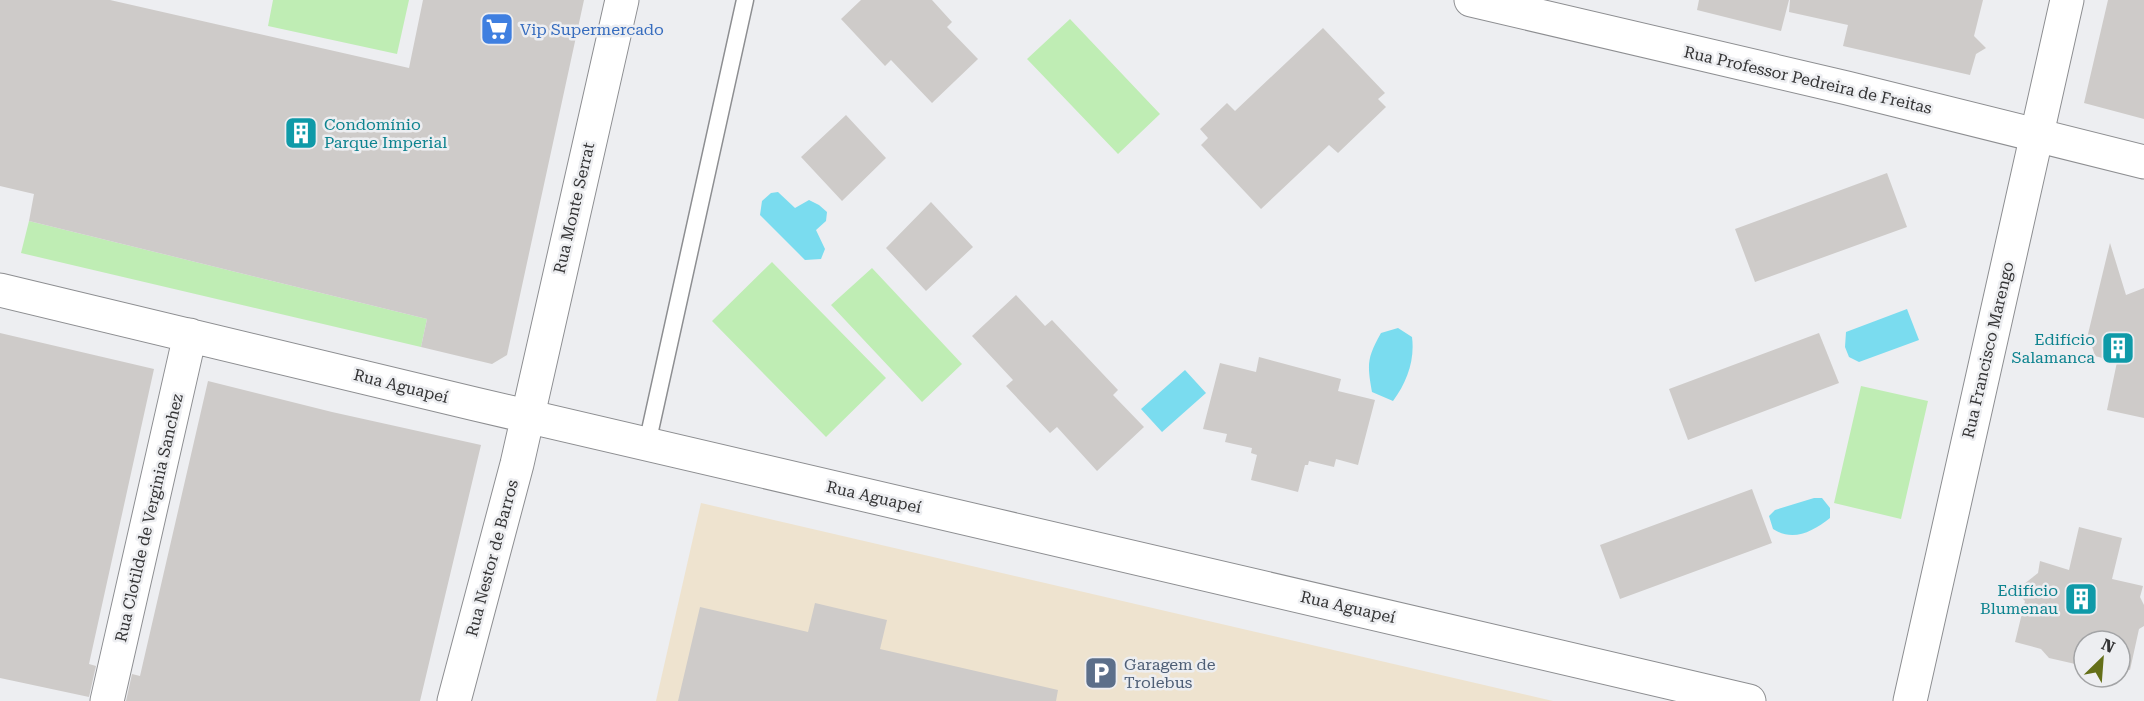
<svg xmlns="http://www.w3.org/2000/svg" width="2144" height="701" font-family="'Roboto Serif',serif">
  <rect width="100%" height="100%" fill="#edeef1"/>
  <path fill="#eee3cf" d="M 701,503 L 1553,701 L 656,701 Z"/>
  <path fill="#bfedb4" d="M 273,0 L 409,0 L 397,54 L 268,26 Z
    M 1070,19 L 1160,114 L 1118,154 L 1027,59 Z
    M 29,221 L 427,319 L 421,347 L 21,253 Z
    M 772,262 L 886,378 L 826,437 L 712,321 Z
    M 872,268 L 962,364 L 922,402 L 831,305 Z
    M 1861,386 L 1928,401 L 1901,519 L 1834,503 Z"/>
  <path fill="#7adcef" d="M 778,192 L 795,208 L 809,200 L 819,205 L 827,212 L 826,221 L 816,230 L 825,249 L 821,259 L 805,260 L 760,215 L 762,201 L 771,193 Z
    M 1907,309 L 1919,340 L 1859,362 L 1849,357 L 1845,347 L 1846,332 Z
    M 1398,328 L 1412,337 C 1415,360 1407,382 1393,401 L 1372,392 C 1367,364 1367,358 1381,333 Z
    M 1185,370 L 1206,393 L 1162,432 L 1141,409 Z
    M 1814,498 L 1822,498 L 1830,508 L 1830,518 C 1812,532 1793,542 1773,529 L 1769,516 L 1775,510 Z"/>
  <path fill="#cecbc9" d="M 0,0 L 110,0 L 409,68 L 423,0 L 584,0 L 507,355 L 492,364 L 421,347 L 427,319 L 29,221 L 34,194 L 0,186 Z
    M 861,0 L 932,0 L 952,22 L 947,27 L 978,59 L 932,103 L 891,60 L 885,66 L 841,19 Z
    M 1699,0 L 1789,0 L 1781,31 L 1697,10 Z
    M 1790,0 L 1983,0 L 1974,36 L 1986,48 L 1976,54 L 1970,75 L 1843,46 L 1848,25 L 1789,12 Z
    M 2108,0 L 2144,0 L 2144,119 L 2084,103 Z
    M 1323,28 L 1385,93 L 1378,99 L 1386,107 L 1338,153 L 1329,145 L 1261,209 L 1201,145 L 1208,138 L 1200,129 L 1227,103 L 1235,111 Z
    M 846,115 L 886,158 L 842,201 L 801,157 Z
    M 1887,173 L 1907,227 L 1755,282 L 1735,229 Z
    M 931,202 L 973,247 L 926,291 L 886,248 Z
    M 2110,243 L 2126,295 L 2144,288 L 2144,418 L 2107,410 L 2117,362 L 2095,356 L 2088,334 Z
    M 1016,295 L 1045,326 L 1052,320 L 1118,390 L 1113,395 L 1144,427 L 1097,471 L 1057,427 L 1050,433 L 1006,386 L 1013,380 L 972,336 Z
    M 0,333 L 154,369 L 89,664 L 96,666 L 89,697 L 0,678 Z
    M 1819,333 L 1839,383 L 1688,440 L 1669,389 Z
    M 1259,357 L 1341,379 L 1338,391 L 1375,400 L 1358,465 L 1336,459 L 1334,467 L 1309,461 L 1308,465 L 1305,465 L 1298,492 L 1251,480 L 1257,455 L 1251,453 L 1252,448 L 1225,442 L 1227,434 L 1203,429 L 1220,363 L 1256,372 Z
    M 208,381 L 332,412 L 481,445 L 420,701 L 126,701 L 132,674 L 140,676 Z
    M 1752,489 L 1772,543 L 1620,599 L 1600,545 Z
    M 2079,527 L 2122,538 L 2112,579 L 2143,586 L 2140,597 L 2144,605 L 2144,626 L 2139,629 L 2130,670 L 2120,668 L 2120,641 L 2084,641 L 2084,666 L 2049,658 L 2041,649 L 2015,642 L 2025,601 L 2021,597 L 2024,584 L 2038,573 L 2040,561 L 2069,570 Z
    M 815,603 L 887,620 L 880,649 L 1058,690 L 1056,701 L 678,701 L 700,607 L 808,632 Z"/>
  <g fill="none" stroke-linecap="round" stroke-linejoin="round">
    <g stroke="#8d8e91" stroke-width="19">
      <path id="lane" d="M 647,444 L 745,0"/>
    </g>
    <g stroke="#8d8e91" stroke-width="35">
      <path id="street" d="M 1471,0 L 1847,88 L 2144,162
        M 0,290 L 475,404 L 1749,701
        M 107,701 L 190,335
        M 454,701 L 517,464 L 622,0"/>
    </g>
    <g stroke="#8d8e91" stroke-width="35">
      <path id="secondary" d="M 1910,701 L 2067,0"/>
    </g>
    <use href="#lane" stroke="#fff" stroke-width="16"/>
    <use href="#street" stroke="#fff" stroke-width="33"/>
    <use href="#secondary" stroke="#fff" stroke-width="33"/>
  </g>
  <defs>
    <g id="supermarket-square" transform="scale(1.725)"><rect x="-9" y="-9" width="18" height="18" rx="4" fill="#3f7fe0" stroke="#edeef1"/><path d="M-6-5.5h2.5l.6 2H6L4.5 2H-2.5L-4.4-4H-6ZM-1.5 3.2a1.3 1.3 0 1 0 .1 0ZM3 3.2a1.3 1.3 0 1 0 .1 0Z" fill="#fff"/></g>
    <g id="building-square" transform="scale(1.725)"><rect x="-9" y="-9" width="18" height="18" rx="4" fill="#0f9aa8" stroke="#edeef1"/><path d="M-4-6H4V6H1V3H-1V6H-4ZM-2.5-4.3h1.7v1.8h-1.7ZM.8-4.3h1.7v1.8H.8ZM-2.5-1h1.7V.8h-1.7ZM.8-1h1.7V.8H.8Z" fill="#fff"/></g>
    <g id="parking-square" transform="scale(1.725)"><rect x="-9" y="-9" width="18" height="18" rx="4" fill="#5c6f8a" stroke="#edeef1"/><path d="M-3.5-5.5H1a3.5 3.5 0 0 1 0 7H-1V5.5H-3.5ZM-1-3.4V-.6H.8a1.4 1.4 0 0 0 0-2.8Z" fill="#fff"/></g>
  </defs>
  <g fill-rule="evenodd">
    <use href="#supermarket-square" x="497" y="29"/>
    <use href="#building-square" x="301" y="133"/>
    <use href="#building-square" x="2118" y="348"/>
    <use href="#building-square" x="2081" y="599"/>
    <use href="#parking-square" x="1101" y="673"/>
  </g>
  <g text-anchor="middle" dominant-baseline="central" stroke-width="5" stroke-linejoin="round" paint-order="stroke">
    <g font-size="16" fill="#366cbe" stroke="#edeef1" text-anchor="start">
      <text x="520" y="29">Vip Supermercado</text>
    </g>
    <g font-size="16" fill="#343435" stroke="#edeef1">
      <text transform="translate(1808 80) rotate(13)">Rua Professor Pedreira de Freitas</text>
      <text transform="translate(574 208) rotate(-77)">Rua Monte Serrat</text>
      <text transform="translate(1988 350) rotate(-77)">Rua Francisco Marengo</text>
      <text transform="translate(401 386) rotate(14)">Rua Aguapeí</text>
      <text transform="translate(874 497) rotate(13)">Rua Aguapeí</text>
      <text transform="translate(149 518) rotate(-77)">Rua Clotilde de Verginia Sanchez</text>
      <text transform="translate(492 558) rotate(-75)">Rua Nestor de Barros</text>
      <text transform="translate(1348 607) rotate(13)">Rua Aguapeí</text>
    </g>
    <g font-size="16" fill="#0d838f" stroke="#edeef1" text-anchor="end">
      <text x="324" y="124" text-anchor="start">Condomínio<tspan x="324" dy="18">Parque Imperial</tspan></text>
      <text x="2095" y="339">Edifício<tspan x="2095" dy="18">Salamanca</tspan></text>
      <text x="2058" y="590">Edifício<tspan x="2058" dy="18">Blumenau</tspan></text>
    </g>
    <g font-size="16" fill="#4e5e75" stroke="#edeef1" text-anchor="start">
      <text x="1124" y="664">Garagem de<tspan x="1124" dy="18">Trolebus</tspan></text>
    </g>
  </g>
  <g transform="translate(2102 659) rotate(25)"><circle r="28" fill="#edeef1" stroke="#a3a4a6" stroke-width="1.5"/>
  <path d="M0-4.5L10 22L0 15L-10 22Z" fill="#646f18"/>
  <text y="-9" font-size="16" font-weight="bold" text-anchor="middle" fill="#343435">N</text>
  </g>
</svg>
